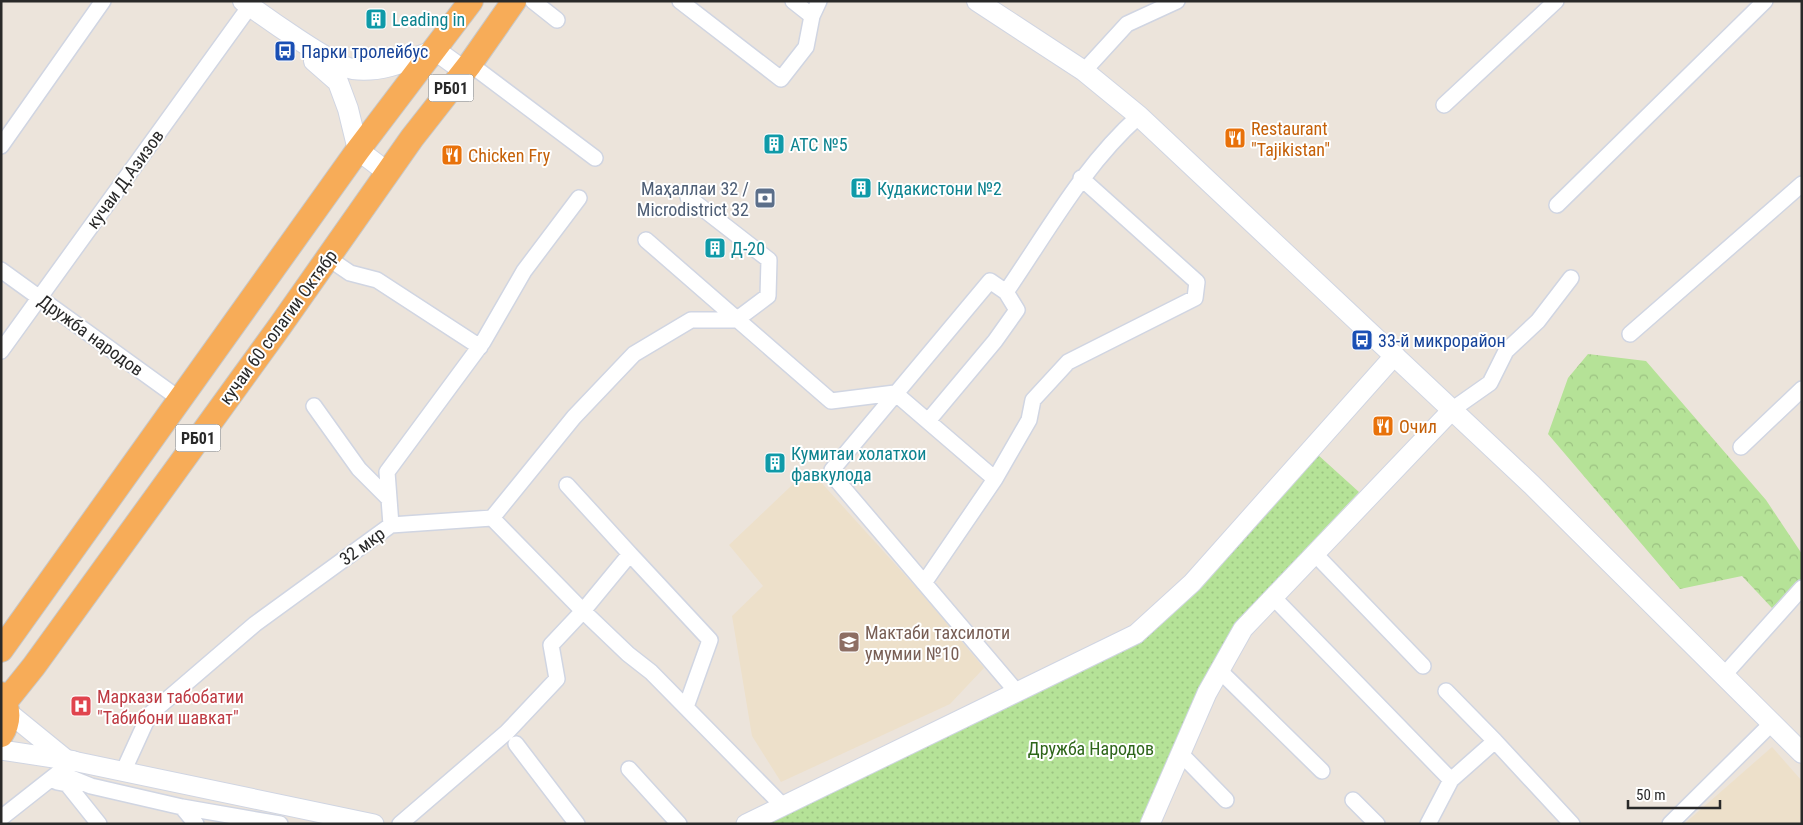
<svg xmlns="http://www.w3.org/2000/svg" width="1803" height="825" font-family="'Roboto Condensed',sans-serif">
  <defs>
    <pattern id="forest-crowns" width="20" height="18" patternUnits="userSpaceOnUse" patternTransform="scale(1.25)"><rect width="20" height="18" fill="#b5e297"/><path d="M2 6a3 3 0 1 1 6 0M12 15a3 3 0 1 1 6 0" fill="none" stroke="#9cc282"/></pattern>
    <pattern id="park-dots" width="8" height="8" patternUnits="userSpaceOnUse" patternTransform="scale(1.25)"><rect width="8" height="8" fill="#b5e297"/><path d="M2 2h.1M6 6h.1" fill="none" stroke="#9cc282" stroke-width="1.8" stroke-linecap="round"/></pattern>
  </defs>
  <rect width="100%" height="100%" fill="#ece4db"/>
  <path fill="#ede0ca" d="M 809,469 L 923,595 L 984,668 L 950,704 L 781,782 L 752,736 L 732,616 L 763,586 L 729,545 Z
    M 1772,747 L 1802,781 L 1802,824 L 1684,824 Z"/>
  <path fill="url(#forest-crowns)" d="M 1588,354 L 1646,361 L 1766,500 L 1802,554 L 1802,579 L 1772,608 L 1742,576 L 1680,589 L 1548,434 L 1568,378 Z"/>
  <path fill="url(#park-dots)" d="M 1317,454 L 1359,492 L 1236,623 L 1199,688 L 1142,824 L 758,824 L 1139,639 Z"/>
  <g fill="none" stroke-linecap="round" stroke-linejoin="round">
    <g stroke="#d0d5e2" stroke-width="18">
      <path id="minor" d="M 533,1 L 557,20
        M 680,1 L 781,79 L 806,47 L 812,16 L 819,1
        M 793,1 L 812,16
        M 470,64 L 595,158
        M 1084,71 L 1127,24 L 1177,1
        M 1444,105 L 1556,1
        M 1,146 L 103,1
        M 1557,205 L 1765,1
        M 646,240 L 831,401 L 895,393 L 995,479 L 1029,420 L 1033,400 L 1068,362 L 1195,298 L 1197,282 L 1081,178
        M 328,258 L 350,273 L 377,280 L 480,347
        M 1,270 L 181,400
        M 1006,292 C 1048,231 1083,166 1139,116
        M 1630,334 L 1802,184
        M 1,351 L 250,6
        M 314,406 L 359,469 L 389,499
        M 1453,409 L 1490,383 L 1506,351 L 1538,321 L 1571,278
        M 928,421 L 995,341 L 1017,310 L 1006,292 L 990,281 L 832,470 L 834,477 L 1016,691
        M 1741,447 L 1802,389
        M 567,485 L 630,554 L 583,611 L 628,654 L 651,672 L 783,806
        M 391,525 L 492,518 L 574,417 L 634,354 L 691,320 L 736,320 L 768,296 L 769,260 L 688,197
        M 630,554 L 710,640 L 686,707
        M 1315,554 L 1423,666
        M 924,583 L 995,479
        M 1273,597 L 1451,780
        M 1219,670 L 1322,771
        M 1724,675 L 1802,588
        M 1446,691 L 1495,741
        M 516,744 L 577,824
        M 1180,753 L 1226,800
        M 629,769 L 679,824
        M 123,772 L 149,715 L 255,624 L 391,525 L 387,472 L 483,342 L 524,271 L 579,198
        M 59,773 L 91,786 L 182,807 L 280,824
        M 57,782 L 67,784 L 99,824
        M 1353,800 L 1377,824
        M 182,807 L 196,824
        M 1,818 L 67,766
        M 400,824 L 507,732 L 557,679 L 551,645 L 583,611 L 492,518
        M 1428,824 L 1451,780 L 1495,741 L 1572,824
        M 1670,824 L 1772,723"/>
    </g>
    <g stroke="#d0d5e2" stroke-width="21">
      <path id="tertiary" d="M 8,712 L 67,760
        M 1,750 L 67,760
        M 73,761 L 374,824
        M 746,824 L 1136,634 L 1192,583 L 1395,355
        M 1150,824 L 1207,693 L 1243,629 L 1453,409"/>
    </g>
    <g stroke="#d0d5e2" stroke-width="22">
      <path id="secondary" d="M 243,1 C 262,15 335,67 353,69 C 382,73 409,60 435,50 L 464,71
        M 977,1 L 1084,71 L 1139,116 L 1532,485 L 1802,753
        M 314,61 L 338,82 L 348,109 L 358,150 L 387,172
        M 67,760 L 73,761"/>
    </g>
    <g stroke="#c7c7c7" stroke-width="26">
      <path id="trunk" d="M 1,650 L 358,150 L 471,1
        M 1,694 C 9,708 10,721 1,735
        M 6,701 L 34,666 L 280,326 L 412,138 L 470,64 L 514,1"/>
    </g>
    <use href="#minor" stroke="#fff" stroke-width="15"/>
    <use href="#tertiary" stroke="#fff" stroke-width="19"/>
    <use href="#secondary" stroke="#fff" stroke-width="20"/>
    <use href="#trunk" stroke="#f7ac58" stroke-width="24"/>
  </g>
  <defs>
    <g id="building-square" transform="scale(1.125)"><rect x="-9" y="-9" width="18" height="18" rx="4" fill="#0f9aa8" stroke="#fff"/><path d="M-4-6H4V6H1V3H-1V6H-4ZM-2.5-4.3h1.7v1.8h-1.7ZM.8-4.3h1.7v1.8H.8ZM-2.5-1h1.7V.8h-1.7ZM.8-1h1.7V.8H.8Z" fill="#fff"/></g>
    <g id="bus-square" transform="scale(1.125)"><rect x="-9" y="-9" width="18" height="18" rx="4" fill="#1a4fb4" stroke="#fff"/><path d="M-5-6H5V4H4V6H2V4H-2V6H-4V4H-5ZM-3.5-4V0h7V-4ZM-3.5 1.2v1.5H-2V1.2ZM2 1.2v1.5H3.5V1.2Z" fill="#fff"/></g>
    <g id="restaurant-square" transform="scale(1.125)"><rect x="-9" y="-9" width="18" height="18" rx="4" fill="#e8710a" stroke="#fff"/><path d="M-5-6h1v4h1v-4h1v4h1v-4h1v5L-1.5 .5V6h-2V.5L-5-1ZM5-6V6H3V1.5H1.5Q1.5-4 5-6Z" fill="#fff"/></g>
    <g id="bank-square" transform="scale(1.125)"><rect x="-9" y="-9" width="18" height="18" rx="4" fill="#5c6f8a" stroke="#fff"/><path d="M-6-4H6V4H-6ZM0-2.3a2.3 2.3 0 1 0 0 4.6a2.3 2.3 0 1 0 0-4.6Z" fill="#fff"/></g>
    <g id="school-square" transform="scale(1.125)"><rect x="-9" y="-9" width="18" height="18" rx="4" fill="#8d6e63" stroke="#fff"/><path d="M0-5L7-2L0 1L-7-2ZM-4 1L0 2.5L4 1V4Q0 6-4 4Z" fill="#fff"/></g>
    <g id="hospital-square" transform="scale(1.125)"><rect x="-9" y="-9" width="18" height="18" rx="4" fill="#e0444e" stroke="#fff"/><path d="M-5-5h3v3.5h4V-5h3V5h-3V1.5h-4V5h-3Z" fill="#fff"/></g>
  </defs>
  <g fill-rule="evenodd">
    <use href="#building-square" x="376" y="19"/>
    <use href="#bus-square" x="285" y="51"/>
    <use href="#restaurant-square" x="1235" y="138"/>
    <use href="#building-square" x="774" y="144"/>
    <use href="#restaurant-square" x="452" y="155"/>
    <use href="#building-square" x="861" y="188"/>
    <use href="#bank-square" x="765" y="198"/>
    <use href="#building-square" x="715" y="248"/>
    <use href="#bus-square" x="1362" y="340"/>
    <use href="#restaurant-square" x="1383" y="426"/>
    <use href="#building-square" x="775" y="463"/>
    <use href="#school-square" x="849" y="642"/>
    <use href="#hospital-square" x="81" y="706"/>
  </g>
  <g text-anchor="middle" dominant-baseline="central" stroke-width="4" stroke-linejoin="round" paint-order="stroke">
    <g fill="#fff" stroke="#696969" stroke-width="1">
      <rect x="428.5" y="74.5" width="45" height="27" rx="4"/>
      <rect x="175.5" y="424.5" width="45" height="27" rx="4"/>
    </g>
    <g font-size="16" font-weight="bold" fill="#292929">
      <text x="451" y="88">РБ01</text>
      <text x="198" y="438">РБ01</text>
    </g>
    <g font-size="18" fill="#0d838f" stroke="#fff" text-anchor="start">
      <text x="392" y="19">Leading in</text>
      <text x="790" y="144">АТС №5</text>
      <text x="877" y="188">Кудакистони №2</text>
      <text x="731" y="248">Д-20</text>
      <text x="791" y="453">Кумитаи холатхои<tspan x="791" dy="21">фавкулода</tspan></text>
    </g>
    <g font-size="18" fill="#164399" stroke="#fff" text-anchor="start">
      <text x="301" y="51">Парки тролейбус</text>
      <text x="1378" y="340">33-й микрорайон</text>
    </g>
    <g font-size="18" fill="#c56008" stroke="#fff" text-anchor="start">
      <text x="1251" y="128">Restaurant<tspan x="1251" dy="21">"Tajikistan"</tspan></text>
      <text x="468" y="155">Chicken Fry</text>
      <text x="1399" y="426">Очил</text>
    </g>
    <g font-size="18" fill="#292929" stroke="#fff">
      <text transform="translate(125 179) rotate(-54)">кучаи Д.Азизов</text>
      <text transform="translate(278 327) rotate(-54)">кучаи 60 солагии Октябр</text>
      <text transform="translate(91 335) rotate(36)">Дружба народов</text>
      <text transform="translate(362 546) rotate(-36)">32 мкр</text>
    </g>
    <g font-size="18" fill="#4e5e75" stroke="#fff" text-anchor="end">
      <text x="749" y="188">Маҳаллаи 32 /<tspan x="749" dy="21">Microdistrict 32</tspan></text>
    </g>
    <g font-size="18" fill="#785e54" stroke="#fff" text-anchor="start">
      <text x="865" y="632">Мактаби тахсилоти<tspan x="865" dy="21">умумии №10</tspan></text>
    </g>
    <g font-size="18" fill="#be3a42" stroke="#fff" text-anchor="start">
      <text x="97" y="696">Маркази табобатии<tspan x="97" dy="21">"Табибони шавкат"</tspan></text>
    </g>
    <g font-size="18" fill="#2e661a" stroke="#fff">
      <text x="1091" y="748">Дружба Народов</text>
    </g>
  </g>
  <rect width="1803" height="825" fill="none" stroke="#292929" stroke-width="5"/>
  <path d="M1628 800v8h92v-8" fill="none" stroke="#292929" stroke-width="2.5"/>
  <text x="1636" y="800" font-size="15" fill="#292929" stroke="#ffffff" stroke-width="4" paint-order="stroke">50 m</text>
</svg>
